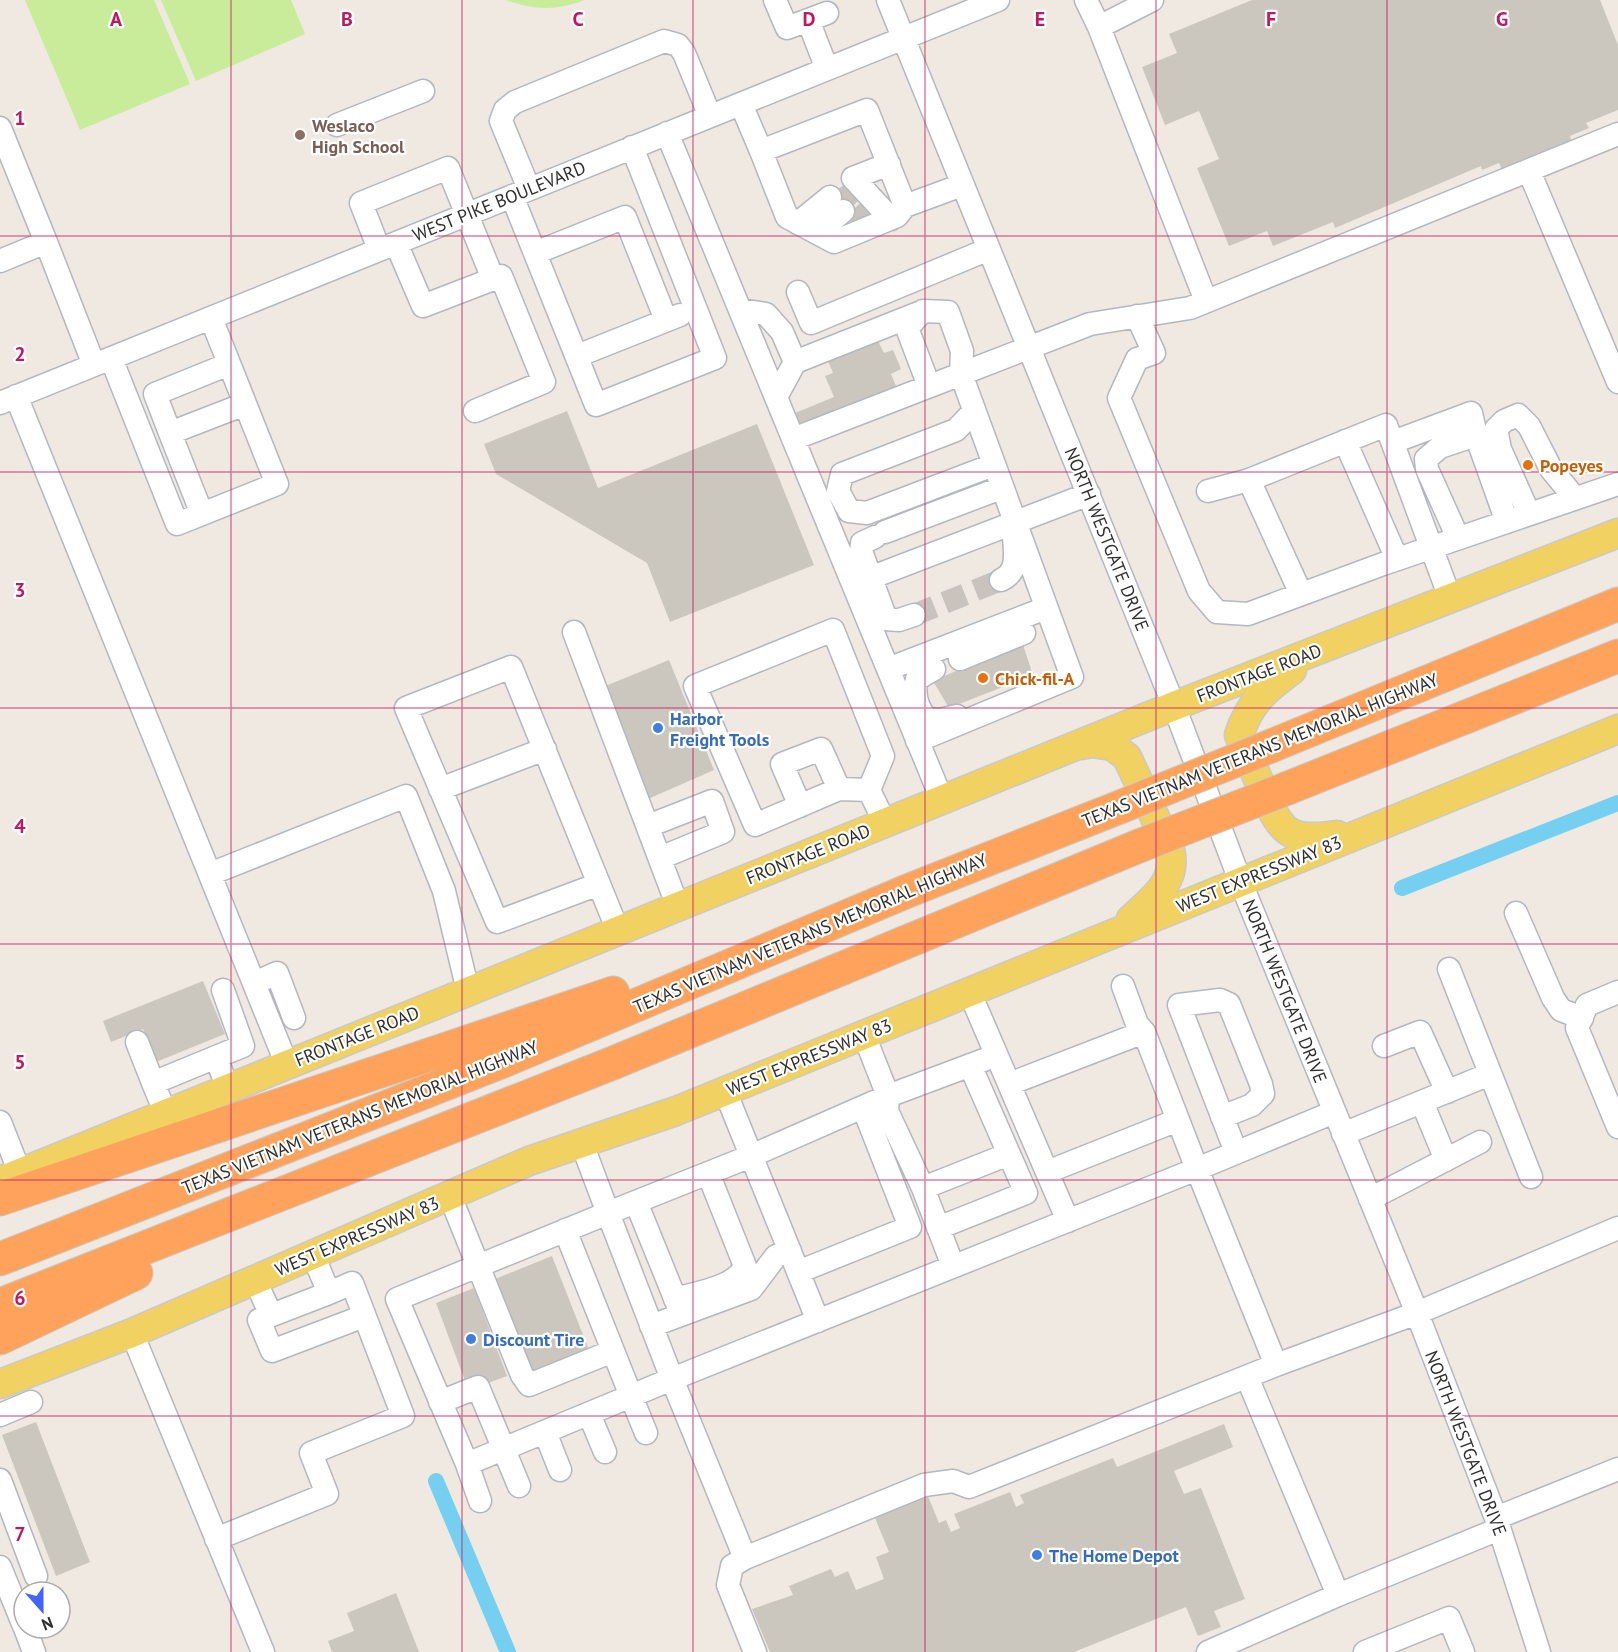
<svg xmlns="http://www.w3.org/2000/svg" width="1618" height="1652" font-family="'PT Sans',sans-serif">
  <rect width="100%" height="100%" fill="#efe9e1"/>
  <path fill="#c9ec9a" d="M 25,0 L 154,0 L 190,84 L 80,130 Z
    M 161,0 L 291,0 L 305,34 L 196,81 Z
    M 506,0 L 584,0 C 558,11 532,10 506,0 Z"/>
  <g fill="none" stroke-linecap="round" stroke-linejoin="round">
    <path stroke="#75cff0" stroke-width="16" d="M 1402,888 L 1618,803
      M 436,1481 L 508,1652"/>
  </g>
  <path fill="#cbc7bf" d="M 1252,0 L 1600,0 L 1618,45 L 1618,110 L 1586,123 L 1589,128 L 1570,136 L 1572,143 L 1503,172 L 1499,163 L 1482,170 L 1481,166 L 1335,228 L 1333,222 L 1273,246 L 1267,231 L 1229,246 L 1197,168 L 1219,159 L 1199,111 L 1165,125 L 1142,67 L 1177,53 L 1169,34 Z
    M 878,341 L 884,353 L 893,350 L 901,369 L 891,374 L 898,391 L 802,429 L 795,413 L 834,397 L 825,376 L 833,373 L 828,361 Z
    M 567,411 L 598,488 L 757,424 L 814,565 L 670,622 L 647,563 L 496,474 L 484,444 Z
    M 1022,642 L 1033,675 L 949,708 L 933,681 Z
    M 669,660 L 714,770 L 648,799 L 603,687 Z
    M 203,981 L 225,1034 L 156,1062 L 143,1029 L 111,1042 L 103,1021 Z
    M 552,1256 L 589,1350 L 528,1375 L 490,1281 Z
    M 474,1288 L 507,1376 L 480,1386 L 465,1381 L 436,1303 Z
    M 36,1422 L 90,1562 L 56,1576 L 2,1435 Z
    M 1224,1424 L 1233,1447 L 1174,1471 L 1184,1494 L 1201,1488 L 1245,1599 L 1214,1611 L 1221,1627 L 1198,1636 L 1186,1607 L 1074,1652 L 770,1652 L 752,1609 L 793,1595 L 789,1586 L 831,1569 L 835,1577 L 848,1571 L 856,1590 L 884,1579 L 876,1557 L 889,1552 L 875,1518 L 928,1496 L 939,1523 L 946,1520 L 951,1532 L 960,1528 L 954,1514 L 1010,1492 L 1016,1507 L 1024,1503 L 1020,1495 L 1113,1458 L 1117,1467 Z
    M 396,1593 L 419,1652 L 332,1652 L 328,1641 L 354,1631 L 347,1613 Z"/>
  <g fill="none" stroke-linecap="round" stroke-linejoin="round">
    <path stroke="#c8c4bd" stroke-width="22" stroke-dasharray="22 11" stroke-linecap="butt" d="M 837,205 L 852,192
      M 854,224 L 870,209
      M 914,615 L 1001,580"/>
    <g stroke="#b4b7c1" stroke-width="25">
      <path id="minor" d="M 775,0 L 787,28 L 827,13
        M 888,0 L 1174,706 L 1241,883 L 1417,1313 L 1496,1518 L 1539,1652
        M 1086,0 L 1099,27
        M 1152,0 L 1099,27 L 1206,301
        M 808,20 L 827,69
        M 741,104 L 761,151
        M 337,125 L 423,91
        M 0,128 L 46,242
        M 667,133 L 942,800
        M 889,164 L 853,178 L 891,219
        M 1529,171 L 1618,382
        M 529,189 L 501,121 L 505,110 L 515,102 L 664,41 L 678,45 L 684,53 L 710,116
        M 512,196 L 596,405 L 715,358 L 632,147
        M 905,206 L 897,216 L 834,242 L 787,217 L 761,151 L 867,110 L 905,206 L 962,185
        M 798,223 L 830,197
        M 817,233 L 843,211
        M 396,243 L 423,306 L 501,276 L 544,382 L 475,411
        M 379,249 L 361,203 L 448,168 L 493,279
        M 535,253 L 625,217 L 666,320
        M 0,261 L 46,242 L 94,365
        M 798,292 L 811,323 L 989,249
        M 740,310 L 766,314 L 782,332 L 795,362
        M 1137,316 L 1154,353 L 1137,359 L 1119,398 L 1199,591 L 1217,612 L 1248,614 L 1383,564 L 1618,484
        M 577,356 L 680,315
        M 111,358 L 177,524 L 277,484 L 211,318
        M 16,396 L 287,1065
        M 776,397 L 795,362 L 919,313
        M 0,403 L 998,0
        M 974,411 L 956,430 L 842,474 L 838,491 L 849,511 L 867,513 L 993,465
        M 170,433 L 155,394 L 229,364
        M 793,439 L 961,374 L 962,351 L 948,312 L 923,311 L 907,328 L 929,386
        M 1345,441 L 1397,559
        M 1393,442 L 1471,413 L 1476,435 L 1507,522
        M 1249,480 L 1386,425 L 1450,598
        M 1208,491 L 1249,480 L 1301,594
        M 202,514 L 170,433 L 245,404
        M 1529,514 L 1500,449 L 1496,429 L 1504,421 L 1518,415 L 1529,426 L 1551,469 L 1569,491
        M 885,532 L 1001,488
        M 875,537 L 862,543 L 861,551 L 886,619 L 899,620 L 914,615
        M 1458,538 L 1427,469 L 1426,459 L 1440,447 L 1476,435
        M 870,578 L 1089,494
        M 1001,580 C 1019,572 1015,553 1014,537
        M 574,632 L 678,907
        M 960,659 L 1024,633
        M 888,669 L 1046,608
        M 934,669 L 917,679 C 913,694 916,707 927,719 L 940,720 L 957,716
        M 917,741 L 1072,677 L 961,374 L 1090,324 L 1190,308 L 1618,134
        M 440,789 L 545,749
        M 869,790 L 839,789 L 755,825 L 695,686 L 833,630 L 883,756 L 869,790 L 885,823
        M 800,806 L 782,764 L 821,749 L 839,789
        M 648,826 L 712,801 L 723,832 L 660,858
        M 210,874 L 406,796 L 444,891 L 468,991
        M 599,884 L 497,922 L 406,708 L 511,667 C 547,755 583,843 618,931
        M 1516,913 L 1553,998 L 1561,1010 L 1582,1018
        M 1449,969 L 1531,1177
        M 255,983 L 277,973 L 294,1018
        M 223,990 L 243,1046 L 216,1057 L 228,1089
        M 969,991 L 1068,1221
        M 1618,992 L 1587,1005 L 1577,1028 L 1618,1127
        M 864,1035 L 888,1096 L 984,1060
        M 137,1042 L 153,1083
        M 1384,1046 L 1420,1032 L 1447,1092
        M 1009,1084 L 1144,1032
        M 725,1091 L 818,1321
        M 1422,1102 L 1446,1160
        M 1334,1112 L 1197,1169 L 1276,1365 L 1417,1313 L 1618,1228
        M 166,1114 L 153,1083 L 216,1057
        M 1222,1117 L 1252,1105 L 1263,1094 L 1261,1084 L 1229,1004 L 1220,1000 L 1179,1005 L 1236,1152
        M 0,1122 L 20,1173
        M 1343,1134 L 1490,1074
        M 582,1144 L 608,1213 L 397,1299 L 467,1464 L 631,1396 L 646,1433
        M 1047,1172 L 1178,1120
        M 923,1188 L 1009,1154
        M 450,1196 L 522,1375 L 529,1385 L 613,1351
        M 1370,1199 L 1480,1142
        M 636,1202 L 681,1313
        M 938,1228 L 1026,1193 L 970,1065
        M 565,1230 L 631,1396 L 672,1379 L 608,1213 L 751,1156 L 888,1096 L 887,1111 L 923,1188 L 953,1266
        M 798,1272 L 910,1227 L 863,1107
        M 255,1280 L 271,1315
        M 329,1293 L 259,1320 L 272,1351 L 364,1316
        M 675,1299 C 696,1293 737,1287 745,1266 L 708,1173
        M 651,1326 L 751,1289 L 776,1256 L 790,1251
        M 132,1333 L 263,1652
        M 1247,1377 L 1338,1595
        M 440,1402 L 478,1387 L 519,1486
        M 589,1414 L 605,1452
        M 0,1415 L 31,1402
        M 545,1432 L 560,1470
        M 467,1464 L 480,1501
        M 0,1480 L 36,1576
        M 1496,1518 L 1618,1469
        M 216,1539 L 327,1494 L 311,1453 L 403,1416 L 352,1283 L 329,1293 L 313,1255
        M 745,1558 L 924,1485 L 953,1481 L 969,1487 L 1276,1365
        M 0,1567 L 24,1626
        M 25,1628 L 34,1652
        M 755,1652 L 728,1585 L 732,1566 L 745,1558 L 672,1379 L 1197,1169 L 1144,1032 L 1137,1024 L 1123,986
        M 1208,1652 L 1338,1595 L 1499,1529
        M 1365,1652 L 1449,1618 L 1463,1652"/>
    </g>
    <g stroke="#c9c9c9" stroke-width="31">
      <path id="major" d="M 1292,670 C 1265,690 1250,702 1239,735 C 1247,753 1255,772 1263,791 C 1282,834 1289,842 1337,835
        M 1081,745 L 1092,743 L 1112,746 L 1127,757 L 1170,850 C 1178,882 1152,899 1131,919
        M 0,1181 L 1174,706 L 1618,533
        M 0,1384 L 132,1333 L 529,1161 L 676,1111 L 1618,729"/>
    </g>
    <g stroke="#c9c9c9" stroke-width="35">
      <path id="highway" d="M 1271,746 L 1618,604
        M 1288,788 L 1618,656
        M 0,1199 L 613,993
        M 0,1259 L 501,1062 L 910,890 L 1120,807
        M 0,1305 L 613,1063 L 1139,846
        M 0,1338 L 136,1273"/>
    </g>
    <use href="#minor" stroke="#fff" stroke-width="22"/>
    <use href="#major" stroke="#f2d163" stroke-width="28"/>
    <use href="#highway" stroke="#ffa35c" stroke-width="33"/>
    <g stroke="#c9c9c9" stroke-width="35" stroke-linecap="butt">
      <path id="highway-bridge" d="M 1120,807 L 1271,746
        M 1139,846 L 1288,788"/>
    </g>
    <use href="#highway-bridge" stroke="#ffa35c" stroke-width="33"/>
  </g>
  <path fill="none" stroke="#c2185b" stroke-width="1.5" stroke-opacity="0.55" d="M 231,0 L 231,1652M 462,0 L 462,1652M 693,0 L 693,1652M 925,0 L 925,1652M 1156,0 L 1156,1652M 1387,0 L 1387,1652M 0,236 L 1618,236M 0,472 L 1618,472M 0,708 L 1618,708M 0,944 L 1618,944M 0,1180 L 1618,1180M 0,1416 L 1618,1416"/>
  <circle fill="#8d6e63" stroke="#fff" stroke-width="2" cx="300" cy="135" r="6"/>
  <g fill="#e8710a" stroke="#fff" stroke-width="2">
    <circle cx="1528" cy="465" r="6"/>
    <circle cx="983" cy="678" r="6"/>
  </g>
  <g fill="#3f7fe0" stroke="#fff" stroke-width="2">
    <circle cx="658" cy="728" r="6"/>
    <circle cx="471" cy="1339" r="6"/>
    <circle cx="1037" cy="1555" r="6"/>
  </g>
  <g text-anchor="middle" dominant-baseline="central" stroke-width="4.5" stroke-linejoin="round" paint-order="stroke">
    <g font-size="18" font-weight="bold" fill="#785e54" stroke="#fff" text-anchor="start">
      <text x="312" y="125">Weslaco<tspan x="312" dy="21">High School</tspan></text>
    </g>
    <g font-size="18" fill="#2e2e2e" stroke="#fff">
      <text transform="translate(499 201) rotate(-22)">WEST PIKE BOULEVARD</text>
      <text transform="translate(1107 539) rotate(68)">NORTH WESTGATE DRIVE</text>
      <text transform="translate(1259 673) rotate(-21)">FRONTAGE ROAD</text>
      <text transform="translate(1260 750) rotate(-22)">TEXAS VIETNAM VETERANS MEMORIAL HIGHWAY</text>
      <text transform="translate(808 854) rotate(-22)">FRONTAGE ROAD</text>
      <text transform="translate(1259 874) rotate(-22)">WEST EXPRESSWAY 83</text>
      <text transform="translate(810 933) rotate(-23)">TEXAS VIETNAM VETERANS MEMORIAL HIGHWAY</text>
      <text transform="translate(1285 991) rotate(68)">NORTH WESTGATE DRIVE</text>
      <text transform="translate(357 1036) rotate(-22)">FRONTAGE ROAD</text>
      <text transform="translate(809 1057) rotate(-22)">WEST EXPRESSWAY 83</text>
      <text transform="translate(360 1117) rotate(-22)">TEXAS VIETNAM VETERANS MEMORIAL HIGHWAY</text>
      <text transform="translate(357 1236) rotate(-23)">WEST EXPRESSWAY 83</text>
      <text transform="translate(1466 1443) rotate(69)">NORTH WESTGATE DRIVE</text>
    </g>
    <g font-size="18" font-weight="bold" fill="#c56008" stroke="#fff" text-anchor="start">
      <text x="1540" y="465">Popeyes</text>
      <text x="995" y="678">Chick-fil-A</text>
    </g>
    <g font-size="18" font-weight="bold" fill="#366cbe" stroke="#fff" text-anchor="start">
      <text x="670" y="718">Harbor<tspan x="670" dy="21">Freight Tools</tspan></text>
      <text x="483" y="1339">Discount Tire</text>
      <text x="1049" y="1555">The Home Depot</text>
    </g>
  </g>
  <g font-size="20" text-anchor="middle" font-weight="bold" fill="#c2185b" stroke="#fff" stroke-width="4.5" stroke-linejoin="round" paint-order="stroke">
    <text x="116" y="26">A</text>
    <text x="347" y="26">B</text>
    <text x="578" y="26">C</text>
    <text x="809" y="26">D</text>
    <text x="1040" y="26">E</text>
    <text x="1271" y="26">F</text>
    <text x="1502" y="26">G</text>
    <text x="20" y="125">1</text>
    <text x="20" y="361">2</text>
    <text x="20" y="597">3</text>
    <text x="20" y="833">4</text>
    <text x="20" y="1069">5</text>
    <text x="20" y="1305">6</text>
    <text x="20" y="1541">7</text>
  </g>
  <g transform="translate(42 1610) rotate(159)"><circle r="28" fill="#ffffff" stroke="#ababab" stroke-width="1.5"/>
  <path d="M0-4.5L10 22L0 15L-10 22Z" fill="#4264fb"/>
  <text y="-9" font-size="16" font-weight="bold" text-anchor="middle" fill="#2e2e2e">N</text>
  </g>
</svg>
